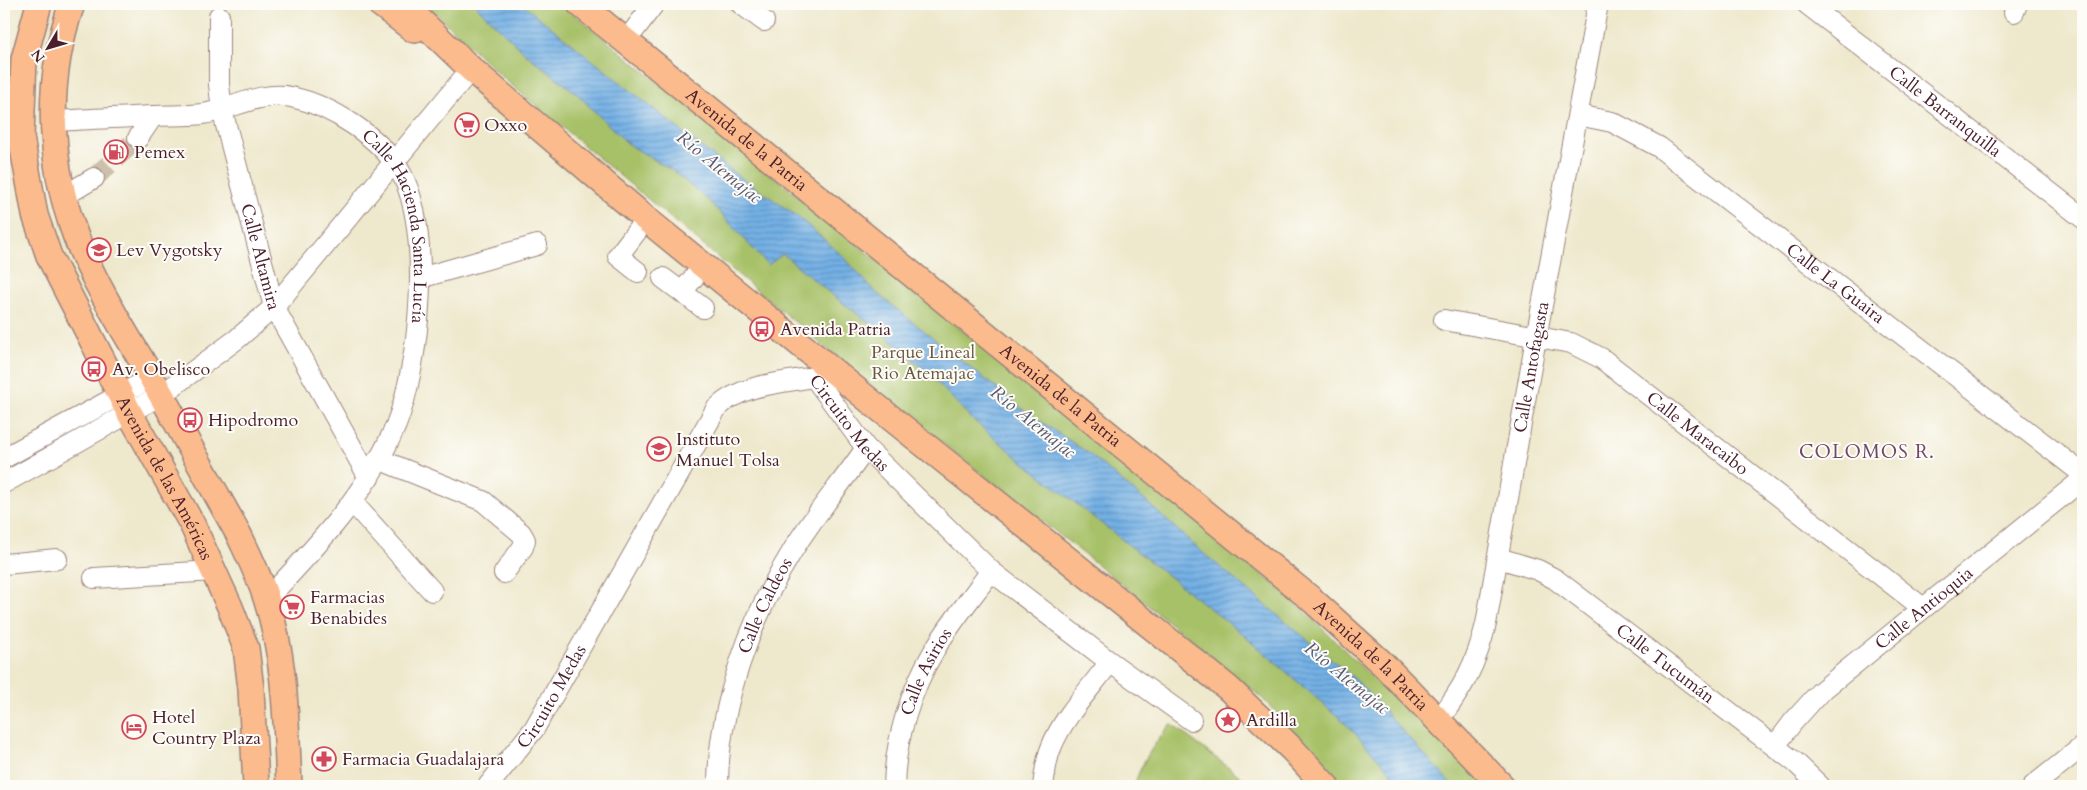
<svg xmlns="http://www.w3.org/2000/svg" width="2087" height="790" font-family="Cardo,serif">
  <defs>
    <pattern id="water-rules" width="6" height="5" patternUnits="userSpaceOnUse" patternTransform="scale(1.25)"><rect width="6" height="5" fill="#73b0e5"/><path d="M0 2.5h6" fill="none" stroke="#608fba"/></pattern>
  </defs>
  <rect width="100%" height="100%" fill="#fdfcf7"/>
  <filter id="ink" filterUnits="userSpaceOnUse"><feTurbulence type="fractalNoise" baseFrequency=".02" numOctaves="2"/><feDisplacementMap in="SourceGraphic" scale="10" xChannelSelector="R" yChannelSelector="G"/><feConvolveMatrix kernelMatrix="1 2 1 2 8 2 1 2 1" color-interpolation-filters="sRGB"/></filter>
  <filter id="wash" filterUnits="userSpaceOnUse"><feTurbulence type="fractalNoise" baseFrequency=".0096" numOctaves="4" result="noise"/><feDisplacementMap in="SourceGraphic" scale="20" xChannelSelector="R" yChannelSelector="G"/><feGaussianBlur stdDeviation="1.12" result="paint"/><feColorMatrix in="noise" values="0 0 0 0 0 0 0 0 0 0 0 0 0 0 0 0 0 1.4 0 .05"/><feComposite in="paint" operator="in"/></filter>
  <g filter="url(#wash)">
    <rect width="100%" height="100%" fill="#eee8cc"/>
    <path fill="#a7c167" stroke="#787049" d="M 426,4 L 562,4 L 1292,599 L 1415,719 L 1490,786 L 1346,786 L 1260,696 L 1098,565 L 893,404 L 502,77 Z
      M 1171,724 L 1253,786 L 1134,786 C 1141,763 1155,742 1171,724 Z"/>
    <path fill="url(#water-rules)" stroke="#5e6888" d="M 474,4 L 522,4 L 734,173 L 797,216 L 844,257 L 874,291 L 1025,411 L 1088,453 L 1143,499 L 1203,553 L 1357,681 L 1453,786 L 1401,786 L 1391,772 L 1344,722 L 1245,636 L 1023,462 L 972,419 L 929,374 L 885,335 L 831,294 L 783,254 L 768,265 L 710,202 L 673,171 L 628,144 L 576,93 L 526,54 Z"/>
  </g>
  <g filter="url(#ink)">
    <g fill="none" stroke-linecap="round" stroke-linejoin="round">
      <path stroke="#cdc0ac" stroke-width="20" stroke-dasharray="20 10" stroke-linecap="butt" d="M 94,178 L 138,138"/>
      <g stroke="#9c847c" stroke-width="22">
        <g id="minor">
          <path d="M 741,4 L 764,21"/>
          <path id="s1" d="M 1807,4 L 2083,218"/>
          <path d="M 2014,12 L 2017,4"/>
          <path id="s2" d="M 219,16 L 219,85 L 222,110 L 274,307 L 369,478"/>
          <path d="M 626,41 L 654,4"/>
          <path id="s3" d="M 1578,115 L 1612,122 L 1659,147 L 2083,474"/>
          <path id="s4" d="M 54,121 C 86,119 119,118 152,116 C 169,115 187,116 203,114 C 233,109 260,91 291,97 C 330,105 381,137 401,173 C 433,231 420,364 396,425 C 367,494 317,546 267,599"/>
          <path d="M 138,138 L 153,116"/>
          <path d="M 64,196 L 94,178"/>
          <path d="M 638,272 L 618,256 L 646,219"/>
          <path d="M 420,278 L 537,245"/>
          <path d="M 663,278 L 703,308"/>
          <path d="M 682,292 L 704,265"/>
          <path id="s5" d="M 1444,320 L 1571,343 L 1601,358 L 1923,608"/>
          <path id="s6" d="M 814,377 L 866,448 L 991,571 L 1110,662 L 1191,720"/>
          <path d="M 4,458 L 151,378"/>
          <path d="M 378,459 L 483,501 L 521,533 L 525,540 L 523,547 L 504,573"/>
          <path d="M 4,483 L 161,395 L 237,339 L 274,307 L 471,69"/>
          <path d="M 353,503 L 432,591"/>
          <path id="s7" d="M 1499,558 L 1538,570 L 1555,579 L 1795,762 L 1820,786"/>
          <path d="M 4,564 L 57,559"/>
          <path d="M 94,578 L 215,571"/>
          <path id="s8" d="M 1438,721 C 1463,688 1476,665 1486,624 L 1536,338 L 1598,4"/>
          <path id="s9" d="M 1775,746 L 1793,722 L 1820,692 L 2083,479"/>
          <path id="s10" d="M 488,786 L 534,729 L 716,409 C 740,384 781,383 814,377"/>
          <path id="s11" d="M 718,786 C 718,707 751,617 793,550 C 814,515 843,482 866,448"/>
          <path id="s12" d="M 894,786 C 895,740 911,689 935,649 C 951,622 972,597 991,571"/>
          <path d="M 1043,786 C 1045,773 1046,760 1051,748 C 1063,717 1090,689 1110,662"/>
          <path d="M 2033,786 L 2083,746"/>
        </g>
      </g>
      <g stroke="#9c847c" stroke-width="28">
        <g id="major">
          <path id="s13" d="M 39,4 L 24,59 L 21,137 L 35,215 L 49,256 L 130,414 L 192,524 L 230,607 L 246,648 L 251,689 L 256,786"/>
          <path d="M 72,4 C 45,79 48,162 76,237 C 95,285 123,329 149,373 C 179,427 209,481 239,535 C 249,556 259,576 266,598 C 286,659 286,723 289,786"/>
          <path d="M 380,4 L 414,30"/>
          <path d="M 403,4 L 471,69 L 646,219 L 875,405 L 1228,688 L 1293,750 L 1326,786"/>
          <path id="s14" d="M 580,4 L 1311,599 L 1384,665 L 1502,786"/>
        </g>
      </g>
      <use href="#minor" stroke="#fff" stroke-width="20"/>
      <use href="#major" stroke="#fbbb8d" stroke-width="25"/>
    </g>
  </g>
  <defs>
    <g id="supermarket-ring" transform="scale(1.25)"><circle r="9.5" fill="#fdfcf7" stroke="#d1495b" stroke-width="1.5"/><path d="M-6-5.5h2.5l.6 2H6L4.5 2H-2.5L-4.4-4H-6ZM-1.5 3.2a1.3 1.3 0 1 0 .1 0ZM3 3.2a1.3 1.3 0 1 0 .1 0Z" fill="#d1495b"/></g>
    <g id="fuel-ring" transform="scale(1.25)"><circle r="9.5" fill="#fdfcf7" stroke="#d1495b" stroke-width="1.5"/><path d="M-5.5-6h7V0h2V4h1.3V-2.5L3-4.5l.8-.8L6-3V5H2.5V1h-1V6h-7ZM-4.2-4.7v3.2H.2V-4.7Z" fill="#d1495b"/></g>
    <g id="school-ring" transform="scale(1.25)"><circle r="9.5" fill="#fdfcf7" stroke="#d1495b" stroke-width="1.5"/><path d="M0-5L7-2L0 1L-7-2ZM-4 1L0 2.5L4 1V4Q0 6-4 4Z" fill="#d1495b"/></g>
    <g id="bus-ring" transform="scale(1.25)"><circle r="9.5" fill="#fdfcf7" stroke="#d1495b" stroke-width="1.5"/><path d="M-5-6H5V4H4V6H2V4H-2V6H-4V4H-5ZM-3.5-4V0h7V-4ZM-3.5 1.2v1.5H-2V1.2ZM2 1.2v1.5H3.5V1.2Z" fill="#d1495b"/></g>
    <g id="sight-ring" transform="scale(1.25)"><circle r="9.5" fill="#fdfcf7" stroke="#d1495b" stroke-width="1.5"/><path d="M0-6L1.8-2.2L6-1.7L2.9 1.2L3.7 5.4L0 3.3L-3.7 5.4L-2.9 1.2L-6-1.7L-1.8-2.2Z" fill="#d1495b"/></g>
    <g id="hotel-ring" transform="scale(1.25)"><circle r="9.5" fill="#fdfcf7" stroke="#d1495b" stroke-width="1.5"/><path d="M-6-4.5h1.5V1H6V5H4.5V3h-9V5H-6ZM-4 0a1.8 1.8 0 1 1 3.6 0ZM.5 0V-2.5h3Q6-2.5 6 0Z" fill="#d1495b"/></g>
    <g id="pharmacy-ring" transform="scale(1.25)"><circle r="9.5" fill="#fdfcf7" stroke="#d1495b" stroke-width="1.5"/><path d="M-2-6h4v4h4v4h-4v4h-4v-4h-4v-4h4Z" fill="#d1495b"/></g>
  </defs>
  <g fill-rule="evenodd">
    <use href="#supermarket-ring" x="467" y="125"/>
    <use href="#fuel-ring" x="116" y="152"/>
    <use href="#school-ring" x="99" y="250"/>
    <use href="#bus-ring" x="762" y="329"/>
    <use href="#bus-ring" x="94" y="369"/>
    <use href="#bus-ring" x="190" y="420"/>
    <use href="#school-ring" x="659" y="449"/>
    <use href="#supermarket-ring" x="292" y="607"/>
    <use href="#sight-ring" x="1228" y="720"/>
    <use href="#hotel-ring" x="134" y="727"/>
    <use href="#pharmacy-ring" x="324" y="759"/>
  </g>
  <g text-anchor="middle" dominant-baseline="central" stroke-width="4" stroke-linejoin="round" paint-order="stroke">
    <g font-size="18" fill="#4a1f2b" stroke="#fdfcf7">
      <text stroke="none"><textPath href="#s1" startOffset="175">Calle Barranquilla</textPath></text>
      <text stroke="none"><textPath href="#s14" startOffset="215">Avenida de la Patria</textPath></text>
      <text stroke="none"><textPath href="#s4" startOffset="426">Calle Hacienda Santa Lucía</textPath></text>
      <text stroke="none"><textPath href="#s2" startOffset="246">Calle Altamira</textPath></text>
      <text stroke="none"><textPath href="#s3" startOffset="311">Calle La Guaira</textPath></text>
      <text stroke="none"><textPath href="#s8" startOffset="370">Calle Antofagasta</textPath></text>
      <text stroke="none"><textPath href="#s14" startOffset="620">Avenida de la Patria</textPath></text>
      <text stroke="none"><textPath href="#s6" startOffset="58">Circuito Medas</textPath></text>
      <text stroke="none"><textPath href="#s5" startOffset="285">Calle Maracaibo</textPath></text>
      <text stroke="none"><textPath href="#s13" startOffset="508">Avenida de las Américas</textPath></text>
      <text stroke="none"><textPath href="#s11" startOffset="188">Calle Caldeos</textPath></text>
      <text stroke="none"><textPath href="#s9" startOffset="204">Calle Antioquia</textPath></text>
      <text stroke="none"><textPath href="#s14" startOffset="1025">Avenida de la Patria</textPath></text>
      <text stroke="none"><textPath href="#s7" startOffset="199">Calle Tucumán</textPath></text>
      <text stroke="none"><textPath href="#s12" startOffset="120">Calle Asirios</textPath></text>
      <text stroke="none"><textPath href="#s10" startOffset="110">Circuito Medas</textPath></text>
    </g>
    <g font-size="18" fill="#4a1f2b" stroke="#fdfcf7" text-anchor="start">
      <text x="484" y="125">Oxxo</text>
      <text x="134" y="152">Pemex</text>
      <text x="116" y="250">Lev Vygotsky</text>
      <text x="780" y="329">Avenida Patria</text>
      <text x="112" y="369">Av. Obelisco</text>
      <text x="208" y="420">Hipodromo</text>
      <text x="676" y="439">Instituto<tspan x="676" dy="21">Manuel Tolsa</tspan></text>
      <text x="310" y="597">Farmacias<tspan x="310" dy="21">Benabides</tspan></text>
      <text x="152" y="717">Hotel<tspan x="152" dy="21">Country Plaza</tspan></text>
      <text x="1246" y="720">Ardilla</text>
      <text x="342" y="759">Farmacia Guadalajara</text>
    </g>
    <g font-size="18" fill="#6b5840" stroke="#fdfcf7">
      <text x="923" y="352">Parque Lineal<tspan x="923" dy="21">Rio Atemajac</tspan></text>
    </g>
    <g font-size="19" font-style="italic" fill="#5a5975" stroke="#fdfcf7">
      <text transform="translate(719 167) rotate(39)">Río Atemajac</text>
      <text transform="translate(1033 422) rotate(39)">Río Atemajac</text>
      <text transform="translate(1347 678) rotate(39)">Río Atemajac</text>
    </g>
    <g font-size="19" letter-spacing="1" fill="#724868" stroke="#fdfcf7">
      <text x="1867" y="452">COLOMOS R.</text>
    </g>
  </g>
  <rect width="2087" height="790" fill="none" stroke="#fdfcf7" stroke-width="20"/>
  <g transform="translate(48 48) rotate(232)" stroke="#fdfcf7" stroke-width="4" paint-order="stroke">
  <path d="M0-4L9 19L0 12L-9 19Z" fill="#4a1f2b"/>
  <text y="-8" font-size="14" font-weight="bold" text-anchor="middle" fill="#4a1f2b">N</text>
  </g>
</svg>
